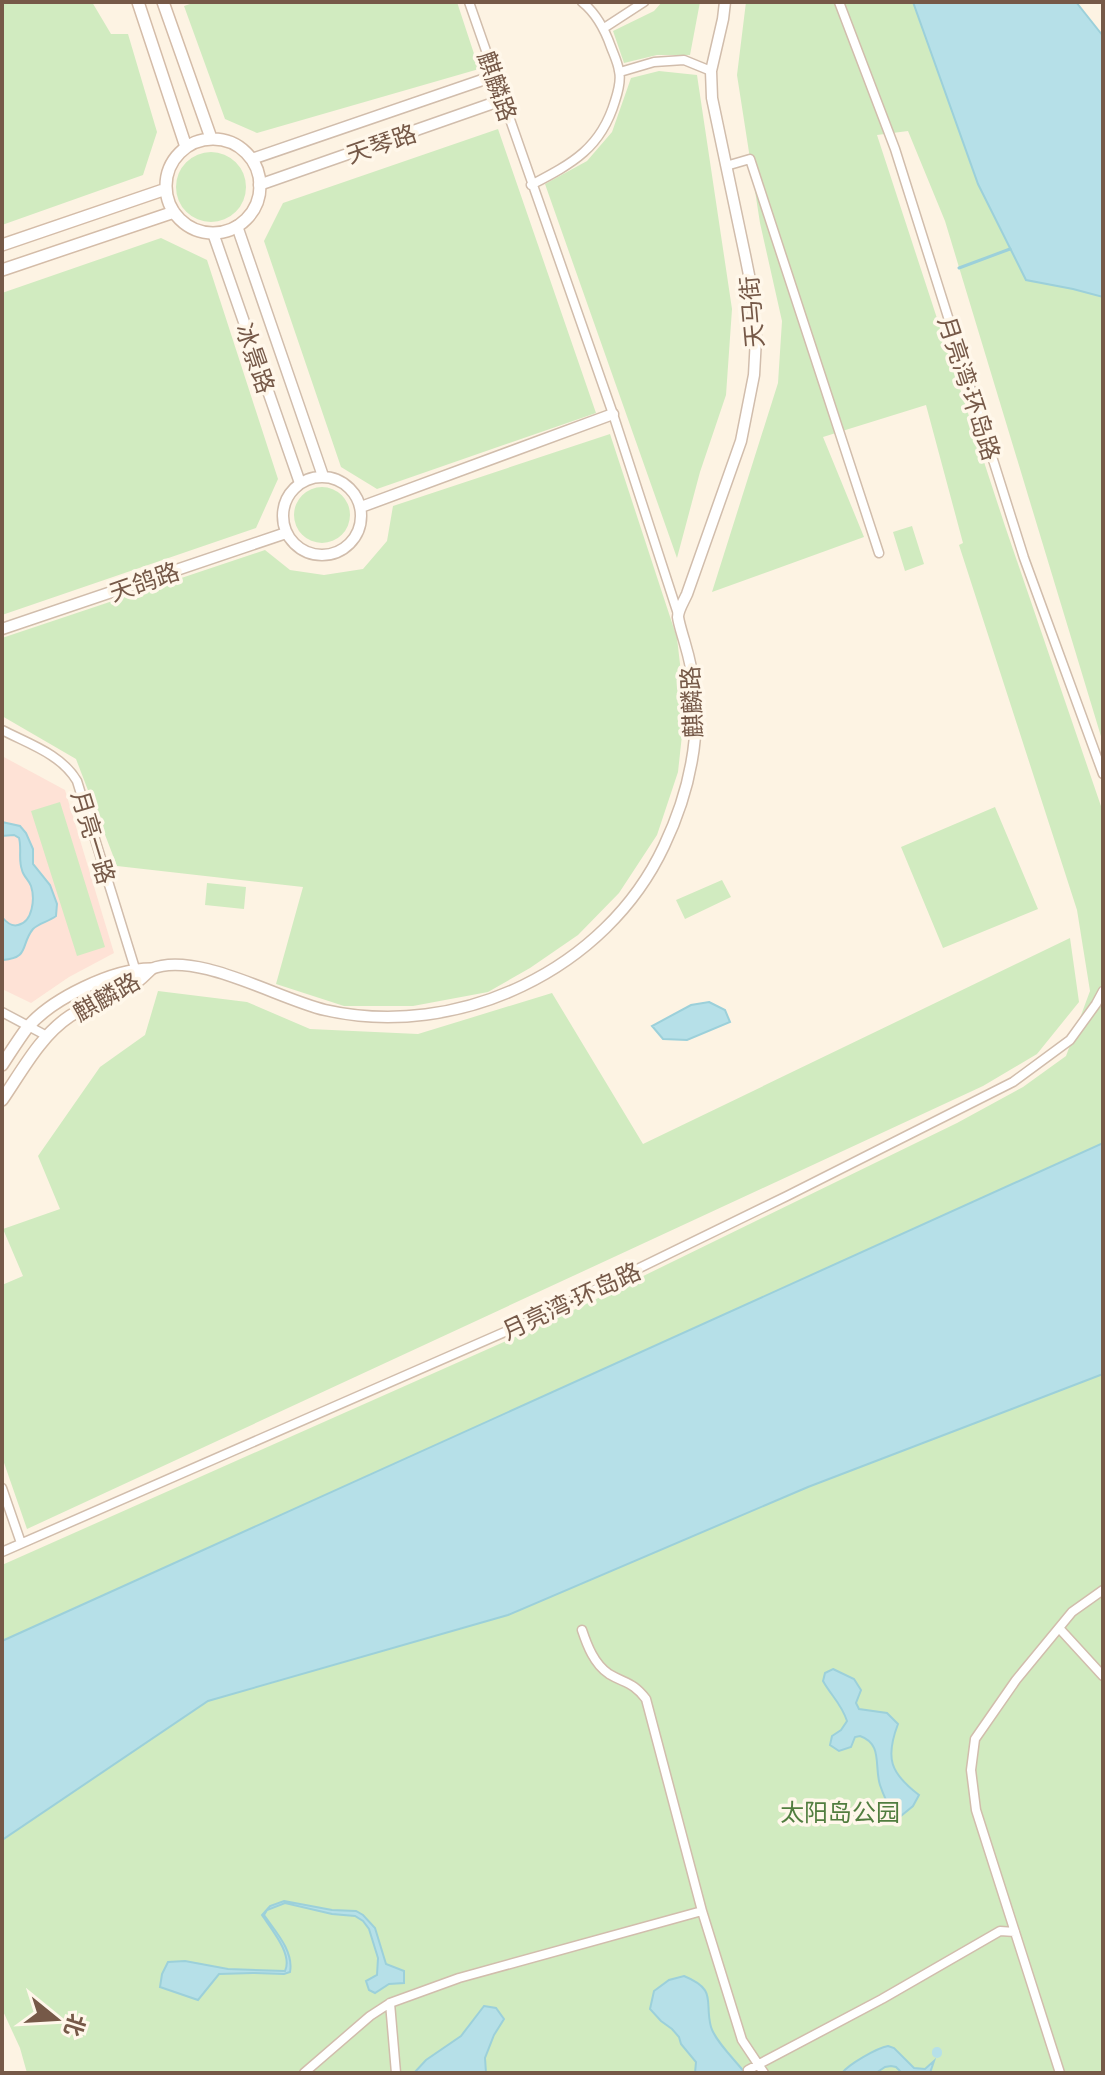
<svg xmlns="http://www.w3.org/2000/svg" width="1105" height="2075" font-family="Commissioner,'Noto Sans SC',sans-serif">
  <rect width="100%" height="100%" fill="#fdf3e3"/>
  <path fill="#fee2d6" d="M 2,756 L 65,790 L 114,953 L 69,977 L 31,1003 L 2,989 Z"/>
  <path fill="#d1ebc0" d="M 2,2 L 92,2 L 111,34 L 128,34 L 157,132 L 143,175 L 2,225 Z
    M 196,2 L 457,2 L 479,69 L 257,133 L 225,119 L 184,6 Z
    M 662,2 L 700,2 L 690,55 L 657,55 L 624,63 L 613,31 L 654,11 Z
    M 746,2 L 913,2 L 978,184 L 1026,280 L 1073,289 L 1103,297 L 1103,743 L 945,221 L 908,131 L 877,135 L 1005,526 L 1103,812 L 1103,1143 L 2,1641 L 2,1565 L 551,1321 L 957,1123 L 1023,1087 L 1066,1056 L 1090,991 L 1077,910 L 959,545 L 963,543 L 926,405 L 823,437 L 864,537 L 712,592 L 778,383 L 782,321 L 760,223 L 737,75 Z
    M 659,71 L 697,75 L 732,309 L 726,395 L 700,472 L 677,558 L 545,184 L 587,161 L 612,132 L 631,78 Z
    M 498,129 L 596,413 L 377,489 L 341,467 L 264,241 L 283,203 Z
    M176 187a35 35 0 1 1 70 0a35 35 0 1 1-70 0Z
    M 161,238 L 207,260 L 278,479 L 256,528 L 2,615 L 2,293 Z
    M 610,434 L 677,638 L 685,707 L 678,772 L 657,835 L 619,893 L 578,935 L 530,968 L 488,992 L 413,1006 L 344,1006 L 276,984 L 303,887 L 117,866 L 76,759 L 2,716 L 2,638 L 265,550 L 290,570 L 324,575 L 363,569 L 387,541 L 393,506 Z
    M294 515a28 28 0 1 1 56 0a28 28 0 1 1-56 0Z
    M 912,526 L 924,564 L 905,571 L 893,532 Z
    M 60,802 L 105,947 L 77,956 L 31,811 Z
    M 995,807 L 1038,909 L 943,948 L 901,847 Z
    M 722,880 L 731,897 L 685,919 L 676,900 Z
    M 207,883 L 246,887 L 244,909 L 205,905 Z
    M 1070,938 L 1079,1002 L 1037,1054 L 983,1086 L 27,1529 L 2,1457 L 2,1285 L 23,1276 L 3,1229 L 60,1209 L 38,1156 L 100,1067 L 145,1035 L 158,991 L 247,1002 L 310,1029 L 418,1034 L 552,993 L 643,1144 Z
    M 1103,1374 L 1103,2073 L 27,2073 L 20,2048 L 2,2009 L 2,1840 L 208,1701 L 511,1613 L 808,1487 Z"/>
  <path fill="#b6e0e8" stroke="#9cd0da" stroke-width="2" d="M 913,2 L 1076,2 L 1103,36 L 1103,297 L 1073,289 L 1026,280 L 978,184 Z
    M 2,822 L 20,826 L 26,833 L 33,849 L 33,864 L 50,885 L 57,904 L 56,916 C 48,922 39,923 33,929 C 20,945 30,958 3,960 L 2,917 C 6,922 11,927 18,925 C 33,922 35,898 31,886 C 29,880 23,876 22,870 C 18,859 22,849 19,838 L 14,835 L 2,836 Z
    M 709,1002 L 725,1010 L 730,1022 L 687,1040 L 663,1039 L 652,1026 L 691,1005 Z
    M 1103,1143 L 1103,1374 L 808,1487 L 508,1615 L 208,1701 L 2,1840 L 2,1641 Z
    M 833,1669 L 854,1679 L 861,1690 L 856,1703 L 859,1709 L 887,1713 L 898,1724 C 885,1758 890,1773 919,1795 L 913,1806 L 896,1820 C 890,1809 884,1797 880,1785 C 874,1766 883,1744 860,1736 L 855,1737 L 851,1747 L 839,1751 L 830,1745 L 832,1736 L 841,1730 L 847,1721 C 841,1703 832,1697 823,1681 L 825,1673 Z
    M 284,1901 L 332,1910 L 356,1911 L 363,1915 L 375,1928 L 386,1964 L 404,1971 L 404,1983 L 389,1984 L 375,1993 L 369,1990 L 366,1981 L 377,1975 L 378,1958 L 369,1929 L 363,1921 L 355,1916 L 332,1914 L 285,1903 L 267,1910 L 264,1915 C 275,1931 294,1951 290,1972 L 284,1974 L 253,1973 L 219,1974 L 198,2000 L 160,1987 L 162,1974 L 168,1962 L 185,1961 L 228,1969 L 285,1971 C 293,1954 271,1929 262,1915 L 270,1906 Z
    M 684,1976 C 718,1990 704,2001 711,2027 C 715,2041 736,2061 745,2073 L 695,2073 L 696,2062 L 681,2044 L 679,2037 L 672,2029 L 661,2021 L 650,2009 L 654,1991 L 669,1980 Z
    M 484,2006 L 496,2008 L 504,2019 L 494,2035 L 485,2058 L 486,2073 L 414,2073 L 426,2060 L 461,2036 Z
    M 888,2046 L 894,2048 L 914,2068 L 925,2069 L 934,2061 L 930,2073 L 902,2073 L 896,2067 L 891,2066 L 885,2067 L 876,2073 L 842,2073 C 849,2064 877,2048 888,2046 Z"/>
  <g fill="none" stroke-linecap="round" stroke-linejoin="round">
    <path stroke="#9cd0da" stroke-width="3" d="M 959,268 L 1010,249"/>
    <path stroke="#b6e0e8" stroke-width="10" d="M 937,2053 L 937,2052"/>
    <g stroke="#d1bdac" stroke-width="11">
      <path id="minor" d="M 469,2 L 613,414 L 678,614
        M 839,2 L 895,149 L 1024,558 L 1103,774
        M 604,28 L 644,2
        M 620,72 L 654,62 L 684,60 L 711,71
        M 726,166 L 750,159 L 879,553
        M 531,185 C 573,163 601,148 615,101 C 618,92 621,79 619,71 C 618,63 614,55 611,47 C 605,30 597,14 582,2
        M 2,730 C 29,744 61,754 77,781 L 137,975
        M 2,1012 L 47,1036
        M 2,1488 L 21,1543
        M 2,1552 L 539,1317 L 787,1196 L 1013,1082 L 1070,1040 L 1096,1004 L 1103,991
        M 1059,1628 L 1103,1676
        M 582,1630 C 587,1645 594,1664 609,1674 C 626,1684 633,1682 646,1699 L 702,1911
        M 390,2003 L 396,2073
        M 748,2070 L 882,1999 L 1000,1931 L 1015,1932
        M 304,2073 L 370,2016 L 390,2003 L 459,1978 L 702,1911 L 742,2040 L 764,2073
        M 1060,2073 L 976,1810 L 971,1770 L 975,1739 L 1016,1680 L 1072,1612 L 1103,1590"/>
    </g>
    <g stroke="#d1bdac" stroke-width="13">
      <path id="tertiary" d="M 252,159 L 494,76
        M 259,185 L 502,100
        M 237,226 L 323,476
        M 213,233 L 300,483
        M283 516a39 39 0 1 1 78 0a39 39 0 1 1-78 0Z
        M 361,507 L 613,414
        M 2,629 L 286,533
        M 151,969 C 196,950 278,999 325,1010 C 458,1040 606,970 664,846 C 686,800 698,750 696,699 C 694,679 690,660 684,640 C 682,633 679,624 678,617 C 678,610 684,601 687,594 L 741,441 L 754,375 L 756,338 L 752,290 L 745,255 L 712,98 L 711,71 L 723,19 L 725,2"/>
    </g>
    <g stroke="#d4bca8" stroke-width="14">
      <path id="secondary" d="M 138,2 L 186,147
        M 163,2 L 211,138
        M166 186a47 47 0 1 1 94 0a47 47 0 1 1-94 0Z
        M 2,245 L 166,189
        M 2,270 L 174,212
        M 2,1065 C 10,1053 18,1040 27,1028 C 51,999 113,969 151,969
        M 2,1100 C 22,1071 40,1036 70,1016 C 84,1007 100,1003 116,996 C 130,989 140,980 151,969"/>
    </g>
    <use href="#minor" stroke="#fff" stroke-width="8"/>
    <use href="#tertiary" stroke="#fff" stroke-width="10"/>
    <use href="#secondary" stroke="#fff" stroke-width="11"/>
  </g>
  <g text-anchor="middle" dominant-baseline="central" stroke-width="7" stroke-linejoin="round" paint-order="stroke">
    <g font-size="24" fill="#765948" stroke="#fff7ea">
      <text transform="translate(498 86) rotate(71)">麒麟路</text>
      <text transform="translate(381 143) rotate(-19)">天琴路</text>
      <text transform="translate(751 312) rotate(-95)">天马街</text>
      <text transform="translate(256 358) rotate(71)">冰景路</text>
      <text transform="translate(970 388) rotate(72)">月亮湾·环岛路</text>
      <text transform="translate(144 581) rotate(-19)">天鸽路</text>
      <text transform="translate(691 702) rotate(-93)">麒麟路</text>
      <text transform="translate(94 837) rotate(73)">月亮一路</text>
      <text transform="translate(106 996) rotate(-30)">麒麟路</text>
      <text transform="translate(571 1300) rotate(-25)">月亮湾·环岛路</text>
    </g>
    <g font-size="24" fill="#517d3f" stroke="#fff7ea">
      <text x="840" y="1811">太阳岛公园</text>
    </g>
  </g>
  <rect width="1105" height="2075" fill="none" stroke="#765948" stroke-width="8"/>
  <g transform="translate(56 2019) rotate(108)" stroke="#fff7ea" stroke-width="6" paint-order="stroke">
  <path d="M0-6L14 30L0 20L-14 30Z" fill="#765948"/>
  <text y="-12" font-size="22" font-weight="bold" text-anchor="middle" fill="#765948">北</text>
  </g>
</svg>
